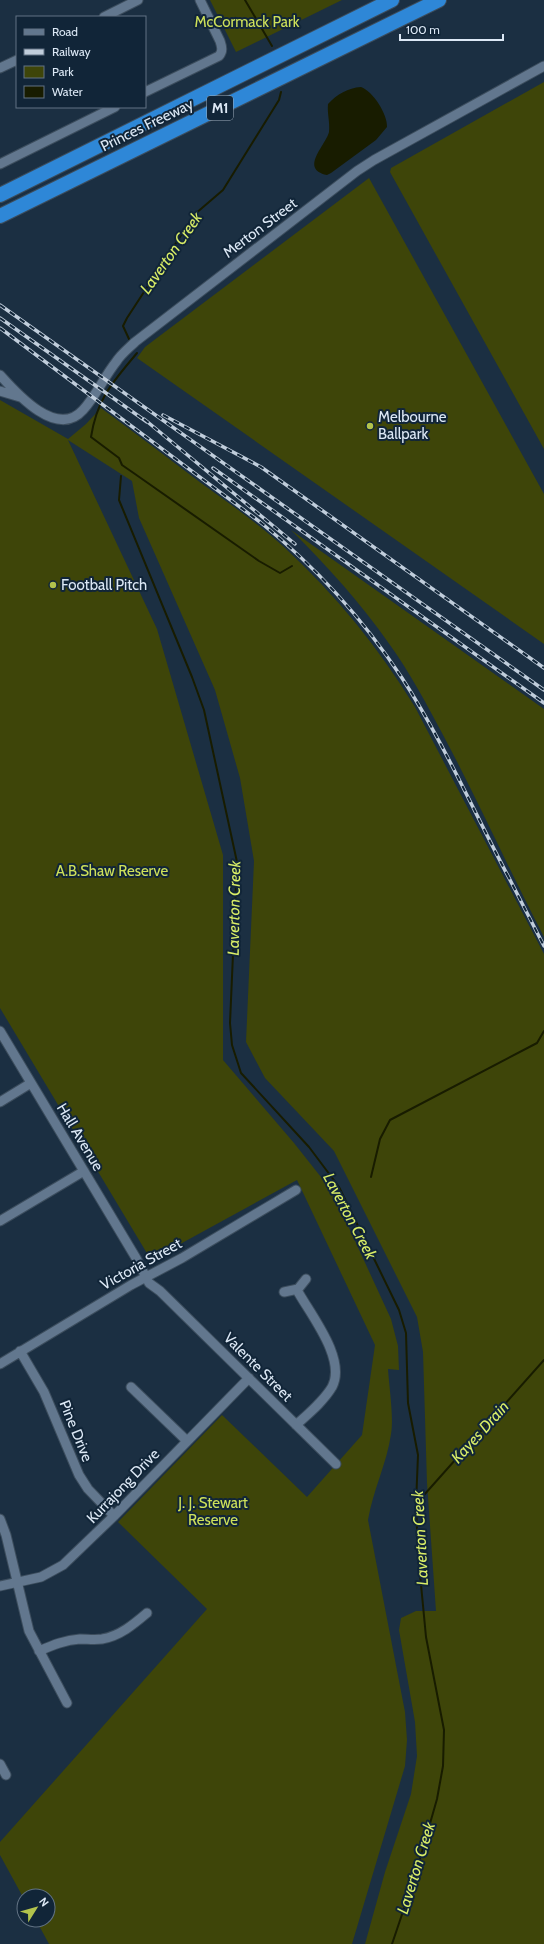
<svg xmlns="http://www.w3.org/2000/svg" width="544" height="1944" font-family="Cabin,sans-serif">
  <rect width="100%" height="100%" fill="#1b2f42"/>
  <path fill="#3e4509" d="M 210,0 L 342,0 L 236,52 Z
    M 544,82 L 544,449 L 390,172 L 391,168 Z
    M 369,178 L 544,494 L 544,644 L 137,358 L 145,347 Z
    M 0,400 L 68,439 L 86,424 L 101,408 C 135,433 168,458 201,483 C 230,504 259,524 285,548 C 336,595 379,648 415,707 L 544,954 L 544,1944 L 365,1944 L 385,1872 L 411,1794 L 417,1756 L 415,1722 L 399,1630 L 401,1618 L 416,1611 L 436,1611 L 427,1483 L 423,1352 L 417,1317 L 334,1151 L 265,1078 L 246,1042 L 254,861 L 240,778 L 215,690 L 139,518 L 132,481 L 68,440 L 157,629 L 223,855 L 223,1060 L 294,1143 L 332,1191 L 391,1319 L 398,1346 L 399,1370 L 388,1369 C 389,1386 394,1418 391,1434 C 387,1463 373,1490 368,1520 L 405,1712 L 407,1740 L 405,1766 L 352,1944 L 49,1944 L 36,1920 L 48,1920 L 48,1896 L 24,1896 L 24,1899 L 0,1855 L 0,1842 L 207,1609 L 118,1522 L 222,1415 L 307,1497 L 362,1435 L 375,1345 L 297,1180 L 151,1260 L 0,1008 Z
    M 291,530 L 544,709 L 544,937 C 509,870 478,800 442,733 C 426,703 410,673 390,645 C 361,603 327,566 291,530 Z"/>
  <path fill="#181c00" d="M 361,87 C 373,91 388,115 387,127 L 376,140 L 331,173 L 327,175 C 299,169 326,145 329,132 C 330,122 327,113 328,104 C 337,94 348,88 361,87 Z"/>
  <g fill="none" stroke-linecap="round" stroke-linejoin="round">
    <path stroke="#181c00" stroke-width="2" d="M 245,0 L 272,46
      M 129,339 L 123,326 L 127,318 L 195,214 L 223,190 L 279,100 L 281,92
      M 137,353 C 113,382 97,398 91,437 L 119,458 L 122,465 L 135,474 L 259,561 L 280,573 L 292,566
      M 121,476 L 119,500 L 192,677 L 204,710 L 237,862 L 230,1023 L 232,1045 L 241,1073 L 309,1147 L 339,1187 L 399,1310 L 406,1333 L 408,1403 L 418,1455 L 416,1504 L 418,1553 L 426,1637 L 444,1730 L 443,1766 L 437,1799 L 415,1876 L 392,1944
      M 371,1177 L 380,1139 L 390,1120 L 537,1043 L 544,1031
      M 416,1504 L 544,1360"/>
    <g stroke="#3c4d5d" stroke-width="11">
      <path id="minor" d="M 104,17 L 138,0
        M 0,68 L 17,60
        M 145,92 L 219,56 C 223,51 222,47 220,41 L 200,0
        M 0,164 L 115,107
        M 0,375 C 17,394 57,439 83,410 C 96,396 104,377 116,362 C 121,354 129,348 135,342 L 357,171 L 374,160 L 544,66
        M 0,391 L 20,397
        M 0,1031 L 136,1258 L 149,1283 L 160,1291 L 336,1464
        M 0,1102 L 31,1083
        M 0,1221 L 84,1171
        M 284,1292 L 298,1289 L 306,1279
        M 20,1351 L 44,1392 L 79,1475 L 88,1489 L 114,1516
        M 0,1364 L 131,1285 L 182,1258 L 296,1190
        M 131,1387 L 187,1441
        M 296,1425 C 308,1414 323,1402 332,1387 C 347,1359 310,1314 297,1290
        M 0,1519 L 6,1535 L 29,1631 L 67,1703
        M 0,1586 L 41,1577 L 63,1565 L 114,1516 L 249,1378
        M 39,1651 C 53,1645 65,1640 80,1639 C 87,1639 95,1640 102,1639 C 120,1636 134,1624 147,1613
        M 0,1764 L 6,1775"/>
    </g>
    <g stroke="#3c4d5d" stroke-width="16">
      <path id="highway" d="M 0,195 L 392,0
        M 0,216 L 439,0"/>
    </g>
    <use href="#minor" stroke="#62778e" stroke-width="9"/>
    <use href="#highway" stroke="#2e87d7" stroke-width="14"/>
    <g stroke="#c0cddb" stroke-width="3.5">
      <path id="rail" d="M 0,305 L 544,690
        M 0,318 L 147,422
        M 0,328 L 260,522 C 315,566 363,619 402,678 C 443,741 474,812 509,878
        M 163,415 L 261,467 L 544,668
        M 144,419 L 295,544
        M 213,468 L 544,703
        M 507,874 L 544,946"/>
    </g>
    <use href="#rail" stroke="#112538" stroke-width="2" stroke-dasharray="6" stroke-linecap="butt"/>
  </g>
  <g fill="#b2c34c" stroke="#112538" stroke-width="1.5">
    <circle cx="370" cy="426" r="4"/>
    <circle cx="53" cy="585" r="4"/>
  </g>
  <g text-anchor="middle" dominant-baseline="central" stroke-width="4" stroke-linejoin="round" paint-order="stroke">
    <rect fill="#112538" stroke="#9faebc" stroke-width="1" x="207" y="96" width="26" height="24" rx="3"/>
    <g font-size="14" font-weight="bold" fill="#dce8f5">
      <text x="220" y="108">M1</text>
    </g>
    <g font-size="15" fill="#cee15a" stroke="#112538">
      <text x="247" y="22">McCormack Park</text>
      <text x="112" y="871">A.B.Shaw Reserve</text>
      <text x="213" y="1503">J. J. Stewart<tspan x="213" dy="17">Reserve</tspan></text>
    </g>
    <g font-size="15" fill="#dce8f5" stroke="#112538">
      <text transform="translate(147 125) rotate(-26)">Princes Freeway</text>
      <text transform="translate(260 228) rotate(-37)">Merton Street</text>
      <text transform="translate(80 1137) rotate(59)">Hall Avenue</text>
      <text transform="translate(141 1264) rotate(-29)">Victoria Street</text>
      <text transform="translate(258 1367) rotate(45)">Valente Street</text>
      <text transform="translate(76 1431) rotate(68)">Pine Drive</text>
      <text transform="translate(123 1486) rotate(-46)">Kurrajong Drive</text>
    </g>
    <g font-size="15" fill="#dce8f5" stroke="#112538" text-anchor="start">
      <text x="378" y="417">Melbourne<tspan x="378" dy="17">Ballpark</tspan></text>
      <text x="61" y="585">Football Pitch</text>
    </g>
    <g font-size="16" font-style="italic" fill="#daee67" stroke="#112538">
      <text transform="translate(171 253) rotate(-55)">Laverton Creek</text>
      <text transform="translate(234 908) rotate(-89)">Laverton Creek</text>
      <text transform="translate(350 1216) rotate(62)">Laverton Creek</text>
      <text transform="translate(480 1432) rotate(-48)">Kayes Drain</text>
      <text transform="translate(420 1538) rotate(-93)">Laverton Creek</text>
      <text transform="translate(416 1868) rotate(-73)">Laverton Creek</text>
    </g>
  </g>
  <rect x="16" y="16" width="130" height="92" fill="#112538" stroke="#627384"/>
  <rect x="24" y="29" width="20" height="6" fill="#62778e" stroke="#627384"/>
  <text x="52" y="36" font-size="12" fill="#dce8f5">Road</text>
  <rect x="24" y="49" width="20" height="6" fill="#c0cddb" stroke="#627384"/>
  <text x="52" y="56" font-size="12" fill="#dce8f5">Railway</text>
  <rect x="24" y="66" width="20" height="12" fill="#3e4509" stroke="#627384"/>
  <text x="52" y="76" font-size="12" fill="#dce8f5">Park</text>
  <rect x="24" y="86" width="20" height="12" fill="#181c00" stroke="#627384"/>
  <text x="52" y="96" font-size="12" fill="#dce8f5">Water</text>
  <g transform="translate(36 1908) rotate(53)"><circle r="19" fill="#112538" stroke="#627384"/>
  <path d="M0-3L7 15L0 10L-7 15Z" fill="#b2c34c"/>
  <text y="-6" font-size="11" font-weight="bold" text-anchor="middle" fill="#dce8f5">N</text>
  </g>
  <path d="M400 34v6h103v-6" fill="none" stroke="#dce8f5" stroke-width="2"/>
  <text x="406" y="34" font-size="12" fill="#dce8f5" stroke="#112538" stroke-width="3" paint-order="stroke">100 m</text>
</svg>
